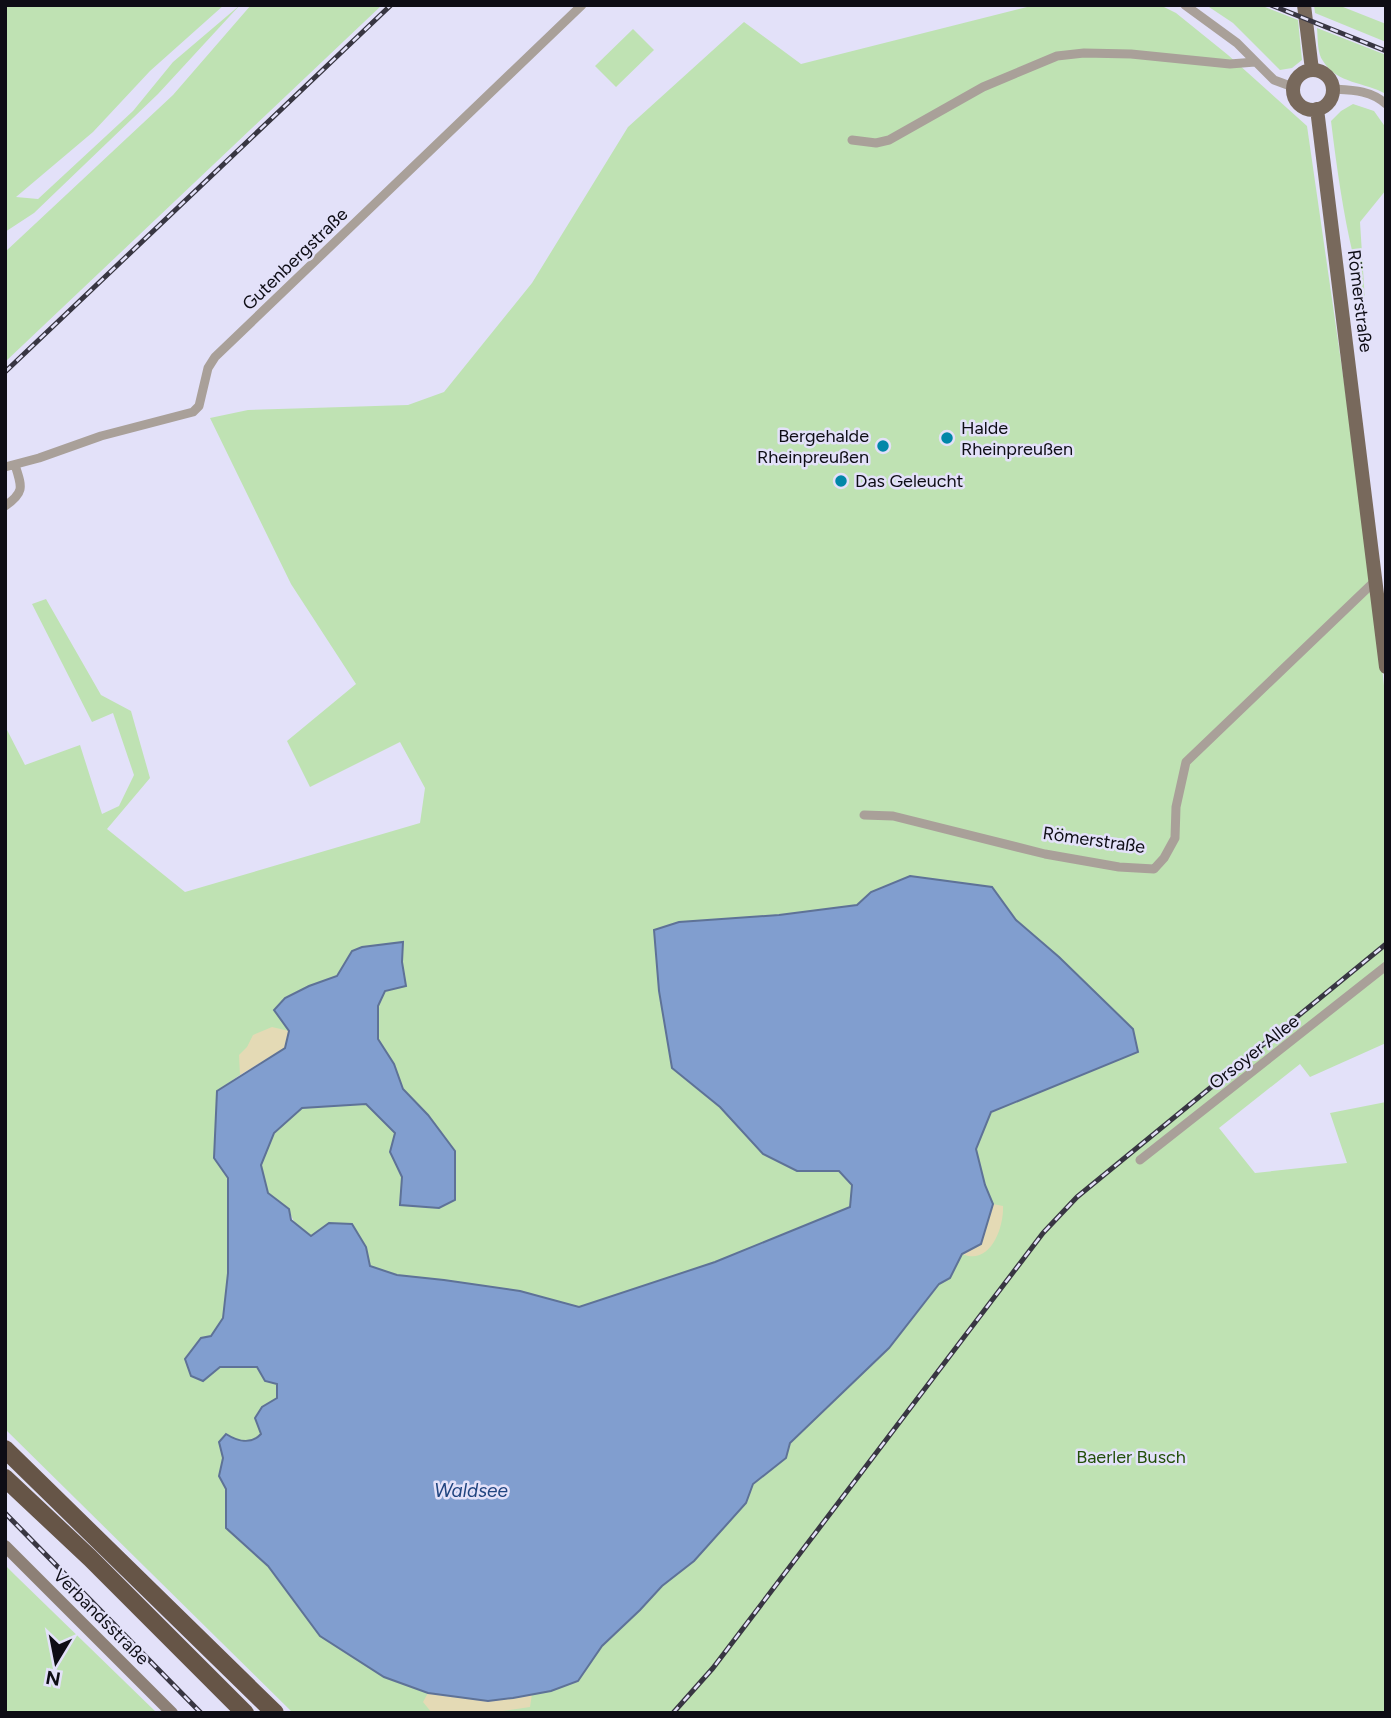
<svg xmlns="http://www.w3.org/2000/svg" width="1391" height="1718" font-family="Figtree,sans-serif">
  <rect width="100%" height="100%" fill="#e3e1f9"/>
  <path fill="#bfe2b3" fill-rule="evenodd" d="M 5,5 L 224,5 L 150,71 L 93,132 L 16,197 L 38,199 L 133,111 L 173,62 L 240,5 L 158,94 L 34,213 L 5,232 Z
    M 251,5 L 382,5 L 5,362 L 5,252 L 173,95 Z
    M 1035,5 L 1160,5 L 1176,13 L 1228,55 L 1307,126 L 1374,590 L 1386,705 L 1386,1043 L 1310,1077 L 1300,1064 L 1219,1128 L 1255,1173 L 1347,1163 L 1330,1113 L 1386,1102 L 1386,1713 L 293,1713 L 5,1429 L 5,726 L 25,765 L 80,745 L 102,814 L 119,806 L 134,775 L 113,713 L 92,722 L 32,604 L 46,599 L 101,695 L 131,711 L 150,778 L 107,829 L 185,892 L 420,823 L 425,788 L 400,742 L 310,787 L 287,741 L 356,684 L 291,584 L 210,418 L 248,410 L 408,405 L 444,392 L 532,283 L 628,127 L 744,22 L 801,64 ZM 992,887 L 1016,920 L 1059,957 L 1133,1029 L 1138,1052 L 991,1112 L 976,1149 L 985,1185 L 993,1204 L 958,1259 L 950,1278 L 939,1284 L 889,1348 L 790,1443 L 786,1458 L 753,1484 L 746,1503 L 694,1561 L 662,1586 L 640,1610 L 602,1646 L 578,1681 L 551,1691 L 513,1698 L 488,1701 L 320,1636 L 268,1566 L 226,1528 L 226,1489 L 219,1476 L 223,1458 L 240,1442 L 257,1439 L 261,1434 L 262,1407 L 277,1398 L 277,1384 L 265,1381 L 257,1367 L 220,1367 L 185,1358 L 201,1338 L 211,1336 L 223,1318 L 228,1273 L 228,1178 L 215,1158 L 217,1091 L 240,1075 L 289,1031 L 274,1010 L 285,998 L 309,986 L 337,976 L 352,952 L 403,942 L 402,962 L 406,986 L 385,991 L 378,1006 L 378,1039 L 394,1064 L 403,1089 L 428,1115 L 455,1151 L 455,1200 L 402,1177 L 390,1152 L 395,1133 L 366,1104 L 302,1108 L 274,1133 L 261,1165 L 268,1193 L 289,1209 C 296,1242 338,1242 366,1247 L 370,1266 L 397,1275 L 444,1280 L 520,1291 L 579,1307 L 715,1262 L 850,1207 L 852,1185 L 839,1171 L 797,1170 L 672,1068 L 659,991 L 655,930 L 857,905 L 871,892 Z
    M 1206,5 L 1260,5 L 1298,20 L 1302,60 L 1292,68 L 1280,70 L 1233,23 Z
    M 1314,5 L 1338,5 L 1386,24 L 1386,42 L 1315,13 Z
    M 1317,28 L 1386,55 L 1386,94 C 1365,82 1337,84 1323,61 C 1317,53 1318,38 1317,28 Z
    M 633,29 L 654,50 L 616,87 L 595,66 Z
    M 1353,104 L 1374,111 L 1386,128 L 1386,190 L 1360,222 L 1365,301 C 1347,239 1339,186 1331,121 L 1341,111 Z
    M 5,1565 L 16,1576 L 157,1713 L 5,1713 Z"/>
  <path fill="#e4dab5" d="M 272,1027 L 289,1031 L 285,1048 L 240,1075 L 239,1055 L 247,1047 L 253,1035 Z
    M 993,1204 L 1003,1206 C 1004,1228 990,1266 962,1254 L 981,1244 Z
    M 428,1693 L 488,1701 L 532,1694 L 530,1707 L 489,1713 L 432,1713 L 423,1702 Z"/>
  <path fill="#819ecf" stroke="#5e7297" stroke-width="2" d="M 910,876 L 992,887 L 1016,920 L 1059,957 L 1133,1029 L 1138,1052 L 991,1112 L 976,1149 L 985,1185 L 993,1204 L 981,1244 L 962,1254 L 950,1278 L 939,1284 L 889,1348 L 790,1443 L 786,1458 L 753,1484 L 746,1503 L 694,1561 L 662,1586 L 640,1610 L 602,1646 L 578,1681 L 551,1691 L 513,1698 L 488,1701 L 428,1693 L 384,1677 L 320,1636 L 268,1566 L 226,1528 L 226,1489 L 219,1476 L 223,1458 L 219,1442 L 226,1434 C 237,1441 251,1445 261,1434 L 255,1418 L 262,1407 L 277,1398 L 277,1384 L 265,1381 L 257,1367 L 220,1367 L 203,1381 L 191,1376 L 185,1359 L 201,1338 L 211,1336 L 223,1318 L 228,1273 L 228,1178 L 214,1158 L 217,1091 L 285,1048 L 289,1031 L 274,1010 L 285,998 L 309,986 L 337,976 L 352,951 L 362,947 L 403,942 L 402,962 L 406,986 L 385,991 L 378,1006 L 378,1039 L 394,1064 L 403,1089 L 428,1115 L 455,1151 L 455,1200 L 439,1208 L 400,1205 L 402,1177 L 390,1152 L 395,1133 L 366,1104 L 302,1108 L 274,1133 L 261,1165 L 268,1193 L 289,1209 L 291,1220 L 311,1236 L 329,1223 L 352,1224 L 366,1247 L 370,1266 L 397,1275 L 444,1280 L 520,1291 L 579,1307 L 715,1262 L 850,1207 L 852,1185 L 839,1171 L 797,1171 L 763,1154 L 720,1107 L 672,1068 L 659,991 L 654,930 L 679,922 L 779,915 L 857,905 L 871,892 Z"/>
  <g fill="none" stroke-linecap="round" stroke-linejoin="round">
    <path stroke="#a9a099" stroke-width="9" d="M 1185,5 L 1237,43 L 1274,80 L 1293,87
      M 1333,89 C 1352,90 1371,90 1386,104
      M 852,140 L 876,143 L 889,140 L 983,87 L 1057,56 L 1084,53 L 1131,54 L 1230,64 L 1255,62
      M 5,467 L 39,458 L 101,436 L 193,412 L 199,406 L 208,368 L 215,357 L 582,5
      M 5,506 C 25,492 22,487 15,465
      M 864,815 L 893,816 L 1045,854 L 1119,867 L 1154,869 L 1164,858 L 1175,838 L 1176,807 L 1186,762 L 1376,580
      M 1140,1160 L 1386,966"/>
    <path stroke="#8d8076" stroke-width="12" d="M 5,1546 L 172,1713"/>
    <path stroke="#78695c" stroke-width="14" d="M 1304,5 L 1312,70
      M1293 90a20 20 0 1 1 40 0a20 20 0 1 1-40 0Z
      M 1317,109 L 1386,667"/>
    <path stroke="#665547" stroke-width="18" d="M 5,1449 L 275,1713
      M 5,1478 L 90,1558 L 245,1713"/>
    <g stroke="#383642" stroke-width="5">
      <path id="rail" d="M 1271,5 L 1386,51
        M 5,372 L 391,5
        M 5,1513 L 201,1713
        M 673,1713 L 713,1668 L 1043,1233 L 1077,1197 L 1386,944"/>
    </g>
    <use href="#rail" stroke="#e3e1f9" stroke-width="2.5" stroke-dasharray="8" stroke-linecap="butt"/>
  </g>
  <g fill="#0087a8" stroke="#e3e1f9" stroke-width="2.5">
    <circle cx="947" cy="438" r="7"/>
    <circle cx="883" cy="446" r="7"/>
    <circle cx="841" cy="481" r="7"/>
  </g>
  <g text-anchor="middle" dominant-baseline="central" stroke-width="5" stroke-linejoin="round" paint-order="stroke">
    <g font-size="18" fill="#0e0d15" stroke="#e3e1f9">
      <text transform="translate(295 259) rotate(-44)">Gutenbergstraße</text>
      <text transform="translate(1360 301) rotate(83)">Römerstraße</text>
      <text transform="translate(1094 840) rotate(8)">Römerstraße</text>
      <text transform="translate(1254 1052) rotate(-38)">Orsoyer Allee</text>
      <text transform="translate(101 1617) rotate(45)">Verbandsstraße</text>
    </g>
    <g font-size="18" fill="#0e0d15" stroke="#e3e1f9" text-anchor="start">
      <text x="961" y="428">Halde<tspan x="961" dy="21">Rheinpreußen</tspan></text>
      <text x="869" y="436" text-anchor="end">Bergehalde<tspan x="869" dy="21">Rheinpreußen</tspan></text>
      <text x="855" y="481">Das Geleucht</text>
    </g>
    <g font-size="18" fill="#224f09" stroke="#e3e1f9">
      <text x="1131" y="1457">Baerler Busch</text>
    </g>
    <g font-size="19" font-style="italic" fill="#20447f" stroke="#e3e1f9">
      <text x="471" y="1490">Waldsee</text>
    </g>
  </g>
  <rect width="1391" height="1718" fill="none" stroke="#0e0d15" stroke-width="14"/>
  <g transform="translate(56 1662) rotate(190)" stroke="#e3e1f9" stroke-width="5" paint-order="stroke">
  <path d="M0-5L12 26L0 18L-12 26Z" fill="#0e0d15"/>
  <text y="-10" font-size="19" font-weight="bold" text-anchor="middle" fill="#0e0d15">N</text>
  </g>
</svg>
